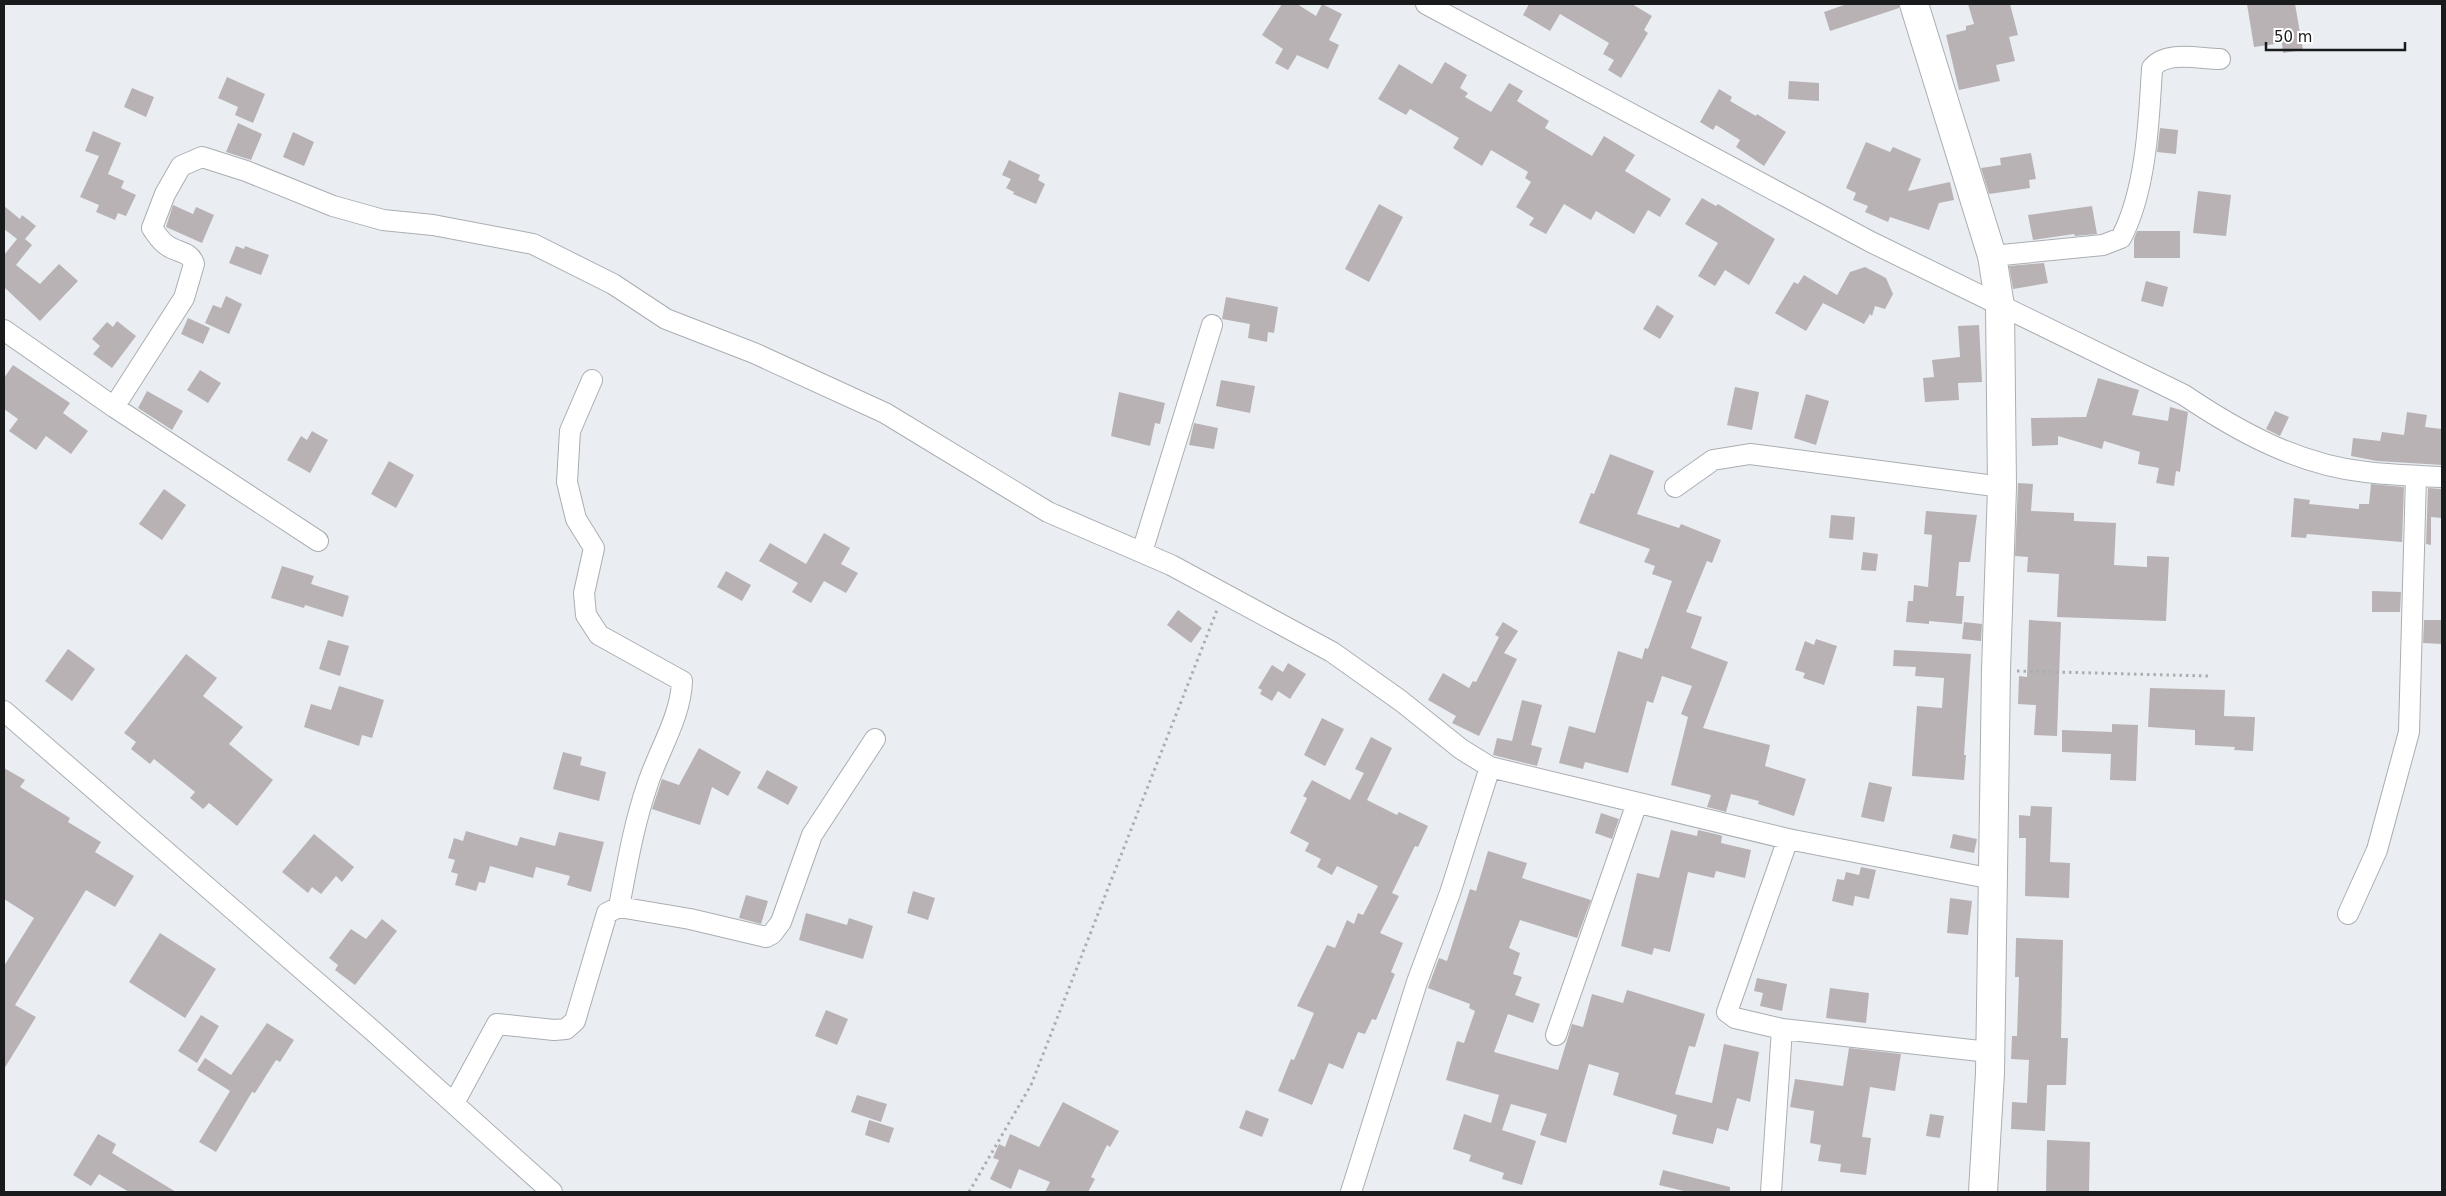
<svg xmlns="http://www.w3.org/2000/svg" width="2446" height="1196" font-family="'DejaVu Sans',sans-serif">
  <rect width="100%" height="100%" fill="#eaeef2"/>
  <path fill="#b8b2b5" d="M 1282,4 L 1297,4 L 1316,16 L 1322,4 L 1342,14 L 1329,40 L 1339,45 L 1328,69 L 1297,55 L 1288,70 L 1275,63 L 1283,49 L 1262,35 Z
    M 1529,4 L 1632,4 L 1652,16 L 1644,30 L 1648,33 L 1621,78 L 1608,70 L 1614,60 L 1603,54 L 1609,43 L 1560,14 L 1550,31 L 1523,15 Z
    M 1847,4 L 1899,4 L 1899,8 L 1830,31 L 1824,12 Z
    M 1968,4 L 2010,4 L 2018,35 L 2009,37 L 2015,61 L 1996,65 L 2000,81 L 1959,90 L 1946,35 L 1966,30 L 1966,26 L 1974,24 Z
    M 2247,4 L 2295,4 L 2303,50 L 2283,53 L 2282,43 L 2254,47 Z
    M 1445,62 L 1467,75 L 1460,88 L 1468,93 L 1465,97 L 1491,112 L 1509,83 L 1523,91 L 1517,101 L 1549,121 L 1545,128 L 1592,156 L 1604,136 L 1635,155 L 1625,171 L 1671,199 L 1660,217 L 1648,210 L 1634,234 L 1596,211 L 1591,220 L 1564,204 L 1546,234 L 1529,225 L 1534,218 L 1516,207 L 1531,182 L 1525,178 L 1528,172 L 1491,150 L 1482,166 L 1453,148 L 1459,138 L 1410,109 L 1406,115 L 1378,99 L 1399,64 L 1432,84 Z
    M 227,77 L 265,94 L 253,123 L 235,115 L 238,107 L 218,98 Z
    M 1789,81 L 1819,83 L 1819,101 L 1788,99 Z
    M 132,88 L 154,97 L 146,117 L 124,107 Z
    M 1719,89 L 1732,97 L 1730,101 L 1756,116 L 1757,114 L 1786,132 L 1764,166 L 1736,147 L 1740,140 L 1716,125 L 1713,130 L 1700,122 Z
    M 238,123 L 262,134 L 251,160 L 226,152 Z
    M 2160,128 L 2178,130 L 2176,154 L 2157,152 Z
    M 93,131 L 121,143 L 108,174 L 124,181 L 121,188 L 136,195 L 126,216 L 118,213 L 115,220 L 96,212 L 99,205 L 80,197 L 99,156 L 85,151 Z
    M 293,132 L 314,142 L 304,166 L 283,157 Z
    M 1866,142 L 1890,152 L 1893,147 L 1921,159 L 1908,191 L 1950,182 L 1954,200 L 1939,203 L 1929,230 L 1890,217 L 1888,222 L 1865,212 L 1868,206 L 1853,200 L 1856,193 L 1846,188 Z
    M 2031,153 L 2036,179 L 2029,180 L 2030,188 L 1989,194 L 1981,168 L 2001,165 L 2000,158 Z
    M 1009,160 L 1040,175 L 1038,180 L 1045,184 L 1036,204 L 1013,194 L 1014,192 L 1006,188 L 1011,179 L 1002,175 Z
    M 2198,191 L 2231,195 L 2226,236 L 2193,233 Z
    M 1702,198 L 1716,206 L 1718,204 L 1775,239 L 1749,285 L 1725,270 L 1715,286 L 1698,276 L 1718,243 L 1685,224 Z
    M 1379,204 L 1403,217 L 1369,282 L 1345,269 Z
    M 173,205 L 193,214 L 196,207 L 214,215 L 202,243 L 166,227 Z
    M 4,206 L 20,219 L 22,215 L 36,226 L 25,239 L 32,245 L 16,265 L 40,284 L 59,264 L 78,281 L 40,321 L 4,287 L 4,255 L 17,239 L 4,229 Z
    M 2092,206 L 2097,234 L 2075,236 L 2074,234 L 2033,240 L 2028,215 Z
    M 2137,231 L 2180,231 L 2180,258 L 2134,258 L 2134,239 Z
    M 236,246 L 244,249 L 245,246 L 269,255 L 261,275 L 229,263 Z
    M 2044,263 L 2048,283 L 2013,289 L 2009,266 Z
    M 1865,267 L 1886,278 L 1893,294 L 1885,309 L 1875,306 L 1872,316 L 1870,314 L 1864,324 L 1823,303 L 1806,331 L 1775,313 L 1794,282 L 1798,284 L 1804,275 L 1837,295 L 1850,272 Z
    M 2146,281 L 2168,287 L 2163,307 L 2141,301 Z
    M 226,296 L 242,304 L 229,334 L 205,323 L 213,305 L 221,308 Z
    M 1226,297 L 1278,307 L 1274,333 L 1268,332 L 1267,342 L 1248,338 L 1250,324 L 1222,319 Z
    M 1657,305 L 1674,316 L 1660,339 L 1643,329 Z
    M 188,318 L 210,328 L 203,344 L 181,334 Z
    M 117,321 L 136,336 L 112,368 L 93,354 L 100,346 L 92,339 L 107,322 L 113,327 Z
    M 1979,325 L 1982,382 L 1958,383 L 1959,400 L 1925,402 L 1923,378 L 1934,377 L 1932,360 L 1960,357 L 1958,326 Z
    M 13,365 L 70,403 L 63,413 L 88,431 L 71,454 L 46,436 L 36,450 L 9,431 L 18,419 L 4,409 L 4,378 Z
    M 200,370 L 221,383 L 208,403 L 187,390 Z
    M 2098,378 L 2139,390 L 2132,415 L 2168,421 L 2170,407 L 2188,412 L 2180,472 L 2176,471 L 2174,486 L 2156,483 L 2159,468 L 2138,464 L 2140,452 L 2104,441 L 2102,449 L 2058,436 L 2058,445 L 2032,446 L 2031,418 L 2086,417 Z
    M 1221,380 L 1255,386 L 1250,413 L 1216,406 Z
    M 1735,387 L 1759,392 L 1752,430 L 1727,425 Z
    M 147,391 L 183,411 L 172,430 L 138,408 Z
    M 1119,392 L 1165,403 L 1160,424 L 1155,423 L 1150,446 L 1111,436 Z
    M 1806,394 L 1829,401 L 1816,445 L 1794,438 Z
    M 2275,411 L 2289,417 L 2280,436 L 2266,429 Z
    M 2407,412 L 2427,415 L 2425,427 L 2442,429 L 2442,465 L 2377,461 L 2351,456 L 2353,438 L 2380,441 L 2382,432 L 2404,435 Z
    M 1194,423 L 1218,428 L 1214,449 L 1189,445 Z
    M 312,431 L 328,440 L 310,473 L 287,460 L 301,436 L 307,440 Z
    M 1610,454 L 1654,471 L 1637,514 L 1679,528 L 1681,524 L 1721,540 L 1712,563 L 1707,561 L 1686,612 L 1702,617 L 1691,648 L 1728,662 L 1703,728 L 1770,745 L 1765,766 L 1806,779 L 1794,816 L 1758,804 L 1759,801 L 1731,794 L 1726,812 L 1707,807 L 1711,795 L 1671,785 L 1688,717 L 1681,714 L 1692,686 L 1662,676 L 1653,703 L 1647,701 L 1628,773 L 1585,762 L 1583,769 L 1559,763 L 1569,726 L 1595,733 L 1618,651 L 1642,659 L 1645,648 L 1648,649 L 1672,581 L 1652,574 L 1655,566 L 1644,562 L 1650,549 L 1579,523 L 1591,493 L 1594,494 Z
    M 389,461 L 414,475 L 396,508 L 371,494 Z
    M 2018,483 L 2033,484 L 2031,511 L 2074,513 L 2074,521 L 2116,523 L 2114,565 L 2147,567 L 2147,556 L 2169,557 L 2166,621 L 2057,617 L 2059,574 L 2027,572 L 2028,557 L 2015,556 Z
    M 2371,484 L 2404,487 L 2402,542 L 2307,534 L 2306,538 L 2291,537 L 2294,498 L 2310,500 L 2309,504 L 2359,509 L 2359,504 L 2369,504 Z
    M 2428,488 L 2442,489 L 2442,518 L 2431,517 L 2431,545 L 2426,544 Z
    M 164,489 L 186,505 L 162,540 L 139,524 Z
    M 1926,511 L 1977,515 L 1970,562 L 1959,562 L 1956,596 L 1964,596 L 1962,624 L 1929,621 L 1929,624 L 1906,622 L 1908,601 L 1913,601 L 1914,585 L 1928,587 L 1932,535 L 1924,534 Z
    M 1831,515 L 1855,517 L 1853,540 L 1829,538 Z
    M 824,533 L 850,548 L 841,564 L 858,573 L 846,593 L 824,581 L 811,603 L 792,592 L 798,583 L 759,561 L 770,543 L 806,564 Z
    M 1863,552 L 1878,554 L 1876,571 L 1861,570 Z
    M 282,566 L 314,576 L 311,584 L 349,596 L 343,617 L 305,605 L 304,608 L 271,598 Z
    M 726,571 L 751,585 L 742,601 L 717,587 Z
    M 2372,591 L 2401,592 L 2400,612 L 2372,612 Z
    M 1178,610 L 1202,628 L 1191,643 L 1167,625 Z
    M 2029,620 L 2061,622 L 2057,736 L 2034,735 L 2036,705 L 2018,704 L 2019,676 L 2027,677 Z
    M 2424,620 L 2442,620 L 2442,644 L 2423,643 Z
    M 1503,622 L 1518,631 L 1504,653 L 1517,659 L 1479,736 L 1452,723 L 1456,716 L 1428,700 L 1443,673 L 1469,688 L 1473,681 L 1476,682 L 1499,637 L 1495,635 Z
    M 1964,622 L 1982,624 L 1981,641 L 1962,639 Z
    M 1816,639 L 1837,646 L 1824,685 L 1803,678 L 1805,673 L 1795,670 L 1805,641 L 1814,645 Z
    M 328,640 L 349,646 L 340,676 L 319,669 Z
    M 68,649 L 95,669 L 72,701 L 45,681 Z
    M 1894,650 L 1971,654 L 1964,755 L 1966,755 L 1964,780 L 1912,776 L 1917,706 L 1942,708 L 1944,678 L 1915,676 L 1916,667 L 1893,666 Z
    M 186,654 L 217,678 L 203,696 L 243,727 L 229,744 L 273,780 L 237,826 L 209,803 L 203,809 L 190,798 L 195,792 L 154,759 L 150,764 L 131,749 L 136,742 L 124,733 Z
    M 1288,663 L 1306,674 L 1290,699 L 1278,691 L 1272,701 L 1260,694 L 1262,690 L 1258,688 L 1272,665 L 1283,672 Z
    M 339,686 L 384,700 L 372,738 L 362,735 L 359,746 L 304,727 L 311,704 L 331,710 Z
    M 2150,688 L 2225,690 L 2224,716 L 2255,717 L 2253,751 L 2234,750 L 2235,747 L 2195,745 L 2195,730 L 2148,727 Z
    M 1522,700 L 1542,705 L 1531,745 L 1542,748 L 1537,766 L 1493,755 L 1497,738 L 1512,741 Z
    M 1322,718 L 1344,729 L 1325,766 L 1304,755 Z
    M 2112,724 L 2138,725 L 2136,781 L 2110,780 L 2111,754 L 2062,752 L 2062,730 L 2112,732 Z
    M 1371,737 L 1392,748 L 1367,800 L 1397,815 L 1399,812 L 1428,826 L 1418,847 L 1415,846 L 1392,893 L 1399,896 L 1380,933 L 1403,943 L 1391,972 L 1395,974 L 1376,1020 L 1372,1019 L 1365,1034 L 1358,1032 L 1343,1069 L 1329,1063 L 1312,1105 L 1278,1091 L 1291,1059 L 1294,1060 L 1314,1013 L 1297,1006 L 1327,945 L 1335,948 L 1347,920 L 1354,924 L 1358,913 L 1363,915 L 1378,886 L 1337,866 L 1332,875 L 1317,867 L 1321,859 L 1305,851 L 1309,843 L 1290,833 L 1307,798 L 1303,796 L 1312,780 L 1350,800 L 1364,773 L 1355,769 Z
    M 699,748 L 741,772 L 728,796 L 712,787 L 700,825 L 652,809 L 662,779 L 679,785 Z
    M 563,752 L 582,757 L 580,765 L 606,772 L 599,801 L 553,789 Z
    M 4,768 L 25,780 L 20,787 L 70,818 L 68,822 L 101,842 L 95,852 L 134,876 L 115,907 L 86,890 L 15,1005 L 36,1017 L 4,1069 L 4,966 L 34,918 L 4,899 Z
    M 767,770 L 798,787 L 788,805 L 757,788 Z
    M 1869,782 L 1892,787 L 1884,822 L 1861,817 Z
    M 2031,806 L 2052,807 L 2050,862 L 2070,863 L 2069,898 L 2025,896 L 2026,838 L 2019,838 L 2019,815 L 2030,816 Z
    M 1601,813 L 1619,819 L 1612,839 L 1595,833 Z
    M 1671,830 L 1697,836 L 1698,830 L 1720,835 L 1722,836 L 1721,843 L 1751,850 L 1745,878 L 1716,871 L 1714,878 L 1688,872 L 1670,952 L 1654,948 L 1652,955 L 1621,946 L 1637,873 L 1659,878 Z
    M 466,831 L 517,846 L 520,837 L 555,846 L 559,832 L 604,842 L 591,892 L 567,885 L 570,876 L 536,867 L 533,878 L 490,866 L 485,883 L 479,882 L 476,891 L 455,885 L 458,874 L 451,872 L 455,860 L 448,858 L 454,838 L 463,841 Z
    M 314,834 L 354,867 L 342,882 L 336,876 L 321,894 L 312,887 L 308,893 L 282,872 Z
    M 1953,834 L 1977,839 L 1974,853 L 1950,848 Z
    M 1488,851 L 1527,863 L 1522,878 L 1591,900 L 1577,938 L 1520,920 L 1509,948 L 1520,953 L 1513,974 L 1522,977 L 1515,995 L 1540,1004 L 1533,1023 L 1508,1014 L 1494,1052 L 1558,1070 L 1572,1024 L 1583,1027 L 1592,994 L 1623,1003 L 1627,990 L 1705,1014 L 1695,1047 L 1689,1046 L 1675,1094 L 1712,1103 L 1724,1044 L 1759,1052 L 1750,1102 L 1737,1098 L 1728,1131 L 1717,1128 L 1713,1144 L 1672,1134 L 1677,1115 L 1613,1095 L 1619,1073 L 1589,1064 L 1566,1143 L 1540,1135 L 1547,1114 L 1511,1104 L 1502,1130 L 1536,1141 L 1522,1185 L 1502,1179 L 1504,1173 L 1469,1161 L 1471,1155 L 1453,1149 L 1464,1114 L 1491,1123 L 1499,1095 L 1446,1080 L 1457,1041 L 1464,1043 L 1475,1011 L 1469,1008 L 1470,1004 L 1428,988 L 1439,958 L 1447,961 L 1470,889 L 1476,891 Z
    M 1861,867 L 1876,870 L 1869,899 L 1855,896 L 1853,906 L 1832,901 L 1837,879 L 1844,880 L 1846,872 L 1859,875 Z
    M 913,891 L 935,898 L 928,920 L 907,913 Z
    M 746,895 L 768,901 L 761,924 L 739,918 Z
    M 1950,898 L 1972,901 L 1968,935 L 1947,933 Z
    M 806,913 L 847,925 L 849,918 L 873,926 L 863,959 L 799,940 Z
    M 382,919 L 397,931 L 355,985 L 335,970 L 338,965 L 329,958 L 351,929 L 366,939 Z
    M 160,933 L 216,969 L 185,1018 L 129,982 Z
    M 2016,938 L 2063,940 L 2061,1038 L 2068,1038 L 2066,1085 L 2047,1085 L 2045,1131 L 2011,1129 L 2012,1102 L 2027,1103 L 2029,1060 L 2011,1059 L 2012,1036 L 2017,1036 L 2019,977 L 2015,977 Z
    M 1757,978 L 1787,984 L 1782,1011 L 1760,1006 L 1763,993 L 1754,991 Z
    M 1830,988 L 1869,993 L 1866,1023 L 1826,1018 Z
    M 826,1010 L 848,1019 L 837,1045 L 815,1036 Z
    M 201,1015 L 219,1026 L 197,1063 L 178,1051 Z
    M 267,1023 L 294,1040 L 280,1062 L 276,1060 L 255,1093 L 252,1092 L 216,1152 L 199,1142 L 230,1091 L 197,1070 L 205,1058 L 231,1075 Z
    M 1849,1048 L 1901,1054 L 1895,1091 L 1870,1087 L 1862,1137 L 1871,1138 L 1866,1175 L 1840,1172 L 1841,1164 L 1818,1161 L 1821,1145 L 1810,1143 L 1814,1111 L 1790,1107 L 1795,1079 L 1843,1086 Z
    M 857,1095 L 887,1104 L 881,1122 L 851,1112 Z
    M 1063,1102 L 1119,1131 L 1110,1147 L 1107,1145 L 1091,1177 L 1095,1179 L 1088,1192 L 1045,1192 L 1050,1182 L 1019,1169 L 1011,1189 L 990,1179 L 999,1160 L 993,1158 L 999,1144 L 1005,1147 L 1010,1134 L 1039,1147 Z
    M 1246,1110 L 1269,1119 L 1262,1137 L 1239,1128 Z
    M 1930,1114 L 1944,1116 L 1940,1138 L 1926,1136 Z
    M 869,1120 L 894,1128 L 889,1143 L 865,1135 Z
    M 98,1134 L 116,1144 L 112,1153 L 176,1192 L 129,1192 L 99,1174 L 91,1186 L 73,1175 Z
    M 2047,1140 L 2090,1142 L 2089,1192 L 2046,1192 Z
    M 1663,1170 L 1730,1187 L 1730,1192 L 1688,1192 L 1659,1185 Z"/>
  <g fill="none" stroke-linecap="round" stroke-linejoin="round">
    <g stroke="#aaaeb2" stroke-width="22">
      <path id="minor" d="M 1426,4 L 1871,242 L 2184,395 C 2239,432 2299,465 2366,472 C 2391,475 2417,476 2442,477
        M 1992,256 L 2103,245 L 2121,238 C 2146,191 2149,122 2152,68 C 2166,50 2200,59 2220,59
        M 4,330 L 114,407 L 184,298 L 194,264 C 190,251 178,253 168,246 C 161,242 157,235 152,228 L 165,194 L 181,166 L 202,157 L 246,171 L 333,206 L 383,220 L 433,225 L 533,244 L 613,284 L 666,319 L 754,353 L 885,413 L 1048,512 L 1171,565 L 1332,652 L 1401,701 L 1461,749 L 1490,767
        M 592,380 L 570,431 L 567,482 L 576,519 L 594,548 L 584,593 L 586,615 L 599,635 L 682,681 C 681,716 659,750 648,783 C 634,823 627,865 619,907
        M 114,407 L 318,541
        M 1675,487 L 1713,460 L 1750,454 L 2002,487
        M 1142,552 L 1212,325
        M 4,711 L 373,1031 L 552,1192
        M 2348,914 L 2377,850 L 2409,732 L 2416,476
        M 1782,1029 L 1735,1018 L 1727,1012 L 1788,839
        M 1556,1035 L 1637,803
        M 454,1103 L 497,1024 L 554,1030 L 566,1029 L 575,1021 L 607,913 L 619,907 L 690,919 L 766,937 L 772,934 L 781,922 L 812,835 L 875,739
        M 1351,1192 L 1417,982 L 1450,893 L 1490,767 L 1788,839 L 1993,879
        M 1771,1192 L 1782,1029 L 1989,1052"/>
    </g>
    <g stroke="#aaaeb2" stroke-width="30">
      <path id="trunk" d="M 1914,4 L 1992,256 L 2000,306 L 2002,487 L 1996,670 L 1990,1073 L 1983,1192"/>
    </g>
    <path stroke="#abaeb1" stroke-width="3" stroke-dasharray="2.5 4" stroke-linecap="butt" d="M 2017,671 L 2208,676
      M 969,1192 L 1031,1085 L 1217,610"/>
    <use href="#minor" stroke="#fff" stroke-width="20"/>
    <use href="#trunk" stroke="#fff" stroke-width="28"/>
  </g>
  <rect width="2446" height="1196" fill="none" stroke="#191a1c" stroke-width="10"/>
  <path d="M2266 42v8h139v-8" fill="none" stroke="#191a1c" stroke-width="2.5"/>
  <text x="2274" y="42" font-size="15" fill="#191a1c" stroke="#ffffff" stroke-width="4" paint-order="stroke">50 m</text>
</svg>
